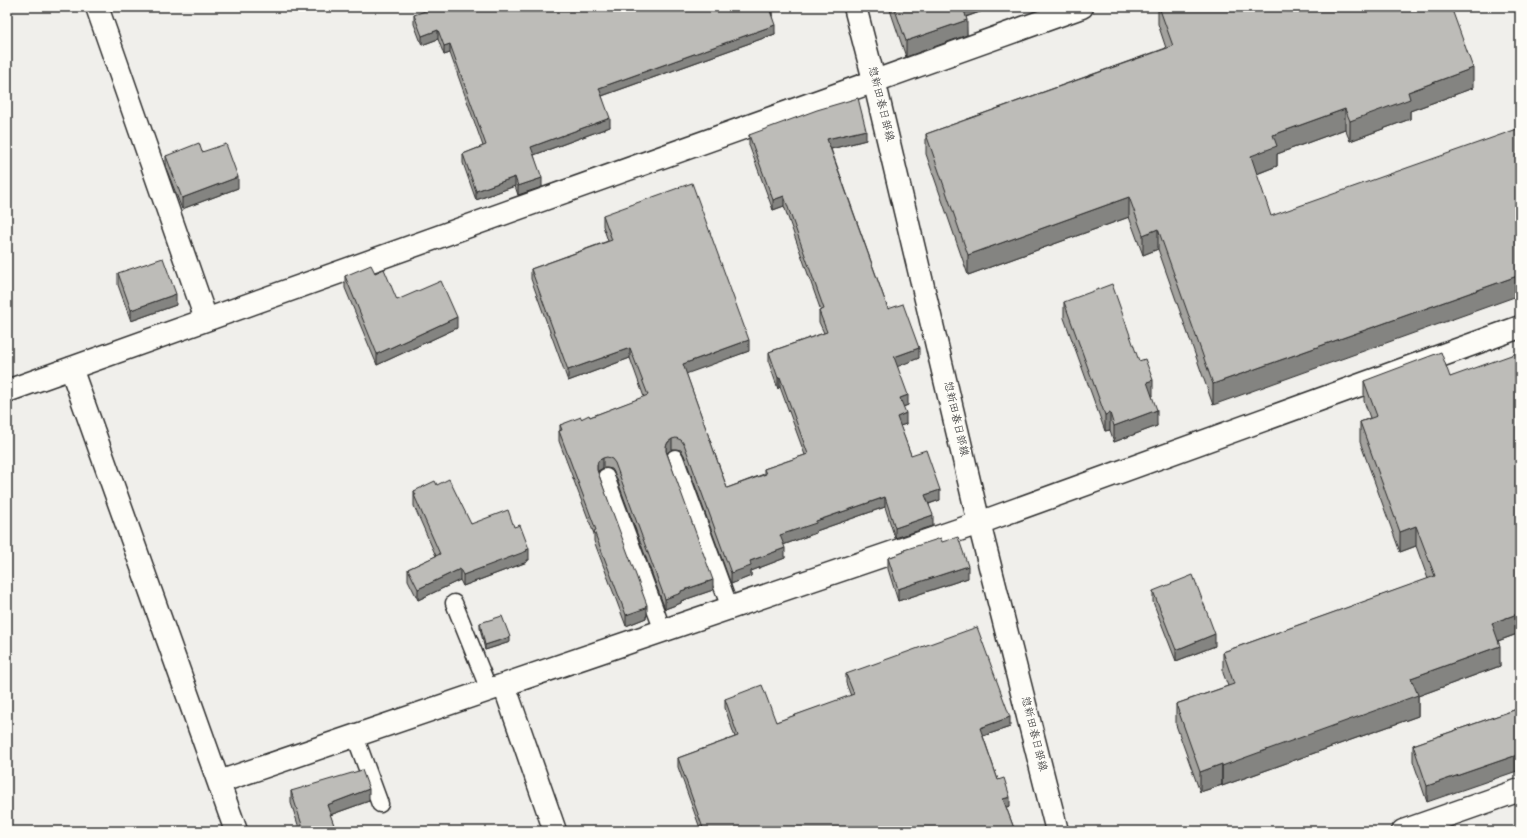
<svg xmlns="http://www.w3.org/2000/svg" width="1527" height="838" font-family="'Gochi Hand','Klee One',sans-serif">
  <rect width="100%" height="100%" fill="#f0efeb"/>
  <filter id="ink" filterUnits="userSpaceOnUse"><feTurbulence type="fractalNoise" baseFrequency=".025" numOctaves="2"/><feDisplacementMap in="SourceGraphic" scale="8" xChannelSelector="R" yChannelSelector="G"/><feConvolveMatrix kernelMatrix="1 2 1 2 8 2 1 2 1" color-interpolation-filters="sRGB"/></filter>
  <g filter="url(#ink)">
    <g fill="none" stroke-linecap="round" stroke-linejoin="round">
      <g stroke="#2b2b2b" stroke-width="19">
        <path id="lane" d="M 675,458 L 730,608
          M 606,477 L 663,631
          M 454,603 L 489,690
          M 355,736 L 380,804"/>
      </g>
      <g stroke="#2b2b2b" stroke-width="25">
        <path id="street" d="M 97,7 L 206,319
          M 71,368 L 236,831
          M 7,391 L 1082,7
          M 504,685 L 555,831
          M 219,782 L 979,523 L 1520,327
          M 1403,831 L 1520,790"/>
      </g>
      <g stroke="#2b2b2b" stroke-width="25">
        <path id="secondary" d="M 855,7 L 874,80 L 979,523 L 1057,831"/>
      </g>
      <use href="#lane" stroke="#fdfcf7" stroke-width="16"/>
      <use href="#street" stroke="#fdfcf7" stroke-width="22"/>
      <use href="#secondary" stroke="#fdfcf7" stroke-width="22"/>
    </g>
    <path fill="#a3a29e" stroke="#2b2b2b" d="M 772,7 L 772,16 L 775,34 L 602,96 L 610,127 L 534,155 L 542,187 L 518,195 L 515,186 L 476,200 L 463,163 L 463,154 L 483,146 L 450,53 L 444,55 L 438,39 L 422,45 L 414,24 L 414,15 Z
      M 889,7 L 994,7 L 966,17 L 967,35 L 906,57 Z
      M 1158,7 L 1451,7 L 1473,88 L 1410,111 L 1410,119 L 1350,141 L 1345,129 L 1277,154 L 1277,166 L 1257,174 L 1213,405 L 1158,249 L 1143,255 L 1129,217 L 968,275 L 926,154 L 926,134 L 1166,48 L 1158,24 Z
      M 749,135 L 866,140 L 831,149 L 888,309 L 919,358 L 897,366 L 908,405 L 903,407 L 906,424 L 900,426 L 911,455 L 940,500 L 929,504 L 933,526 L 895,538 L 885,507 L 816,531 L 816,533 L 783,545 L 785,558 L 751,571 L 751,576 L 731,584 L 684,455 L 681,450 L 676,449 L 672,449 L 668,452 L 667,453 L 713,590 L 681,601 L 681,603 L 665,609 L 615,474 L 612,469 L 607,468 L 603,468 L 598,471 L 598,472 L 647,616 L 646,616 L 646,618 L 626,626 L 594,541 L 594,534 L 559,441 L 559,431 L 560,431 L 560,425 L 581,419 L 590,417 L 644,397 L 630,358 L 568,381 L 531,279 L 531,269 L 608,241 L 603,226 L 603,215 L 749,351 L 686,373 L 727,488 L 764,474 L 764,469 L 805,455 L 780,387 L 778,389 L 769,363 L 769,352 L 824,333 L 819,322 L 819,311 L 821,311 L 784,206 L 773,210 L 749,145 Z
      M 202,152 L 238,188 L 182,209 L 166,168 L 166,156 Z
      M 118,273 L 176,305 L 131,321 L 118,285 Z
      M 375,273 L 397,300 L 457,328 L 377,365 L 345,288 L 345,276 Z
      M 1064,302 L 1139,361 L 1153,396 L 1152,396 L 1157,426 L 1114,442 L 1110,430 L 1105,431 L 1064,318 Z
      M 1520,361 L 1520,633 L 1498,641 L 1500,666 L 1418,696 L 1418,716 L 1222,786 L 1222,785 L 1200,792 L 1176,725 L 1176,704 L 1228,686 L 1223,673 L 1223,652 L 1428,579 L 1416,546 L 1400,552 L 1360,442 L 1360,422 L 1370,418 L 1364,401 L 1364,381 L 1450,377 Z
      M 437,485 L 471,524 L 514,527 L 529,560 L 527,560 L 527,562 L 463,586 L 460,580 L 418,600 L 408,580 L 408,569 L 436,556 L 414,506 L 414,491 Z
      M 942,542 L 968,578 L 898,601 L 888,569 L 888,558 L 904,552 L 904,550 Z
      M 1153,591 L 1215,646 L 1176,661 L 1153,602 Z
      M 480,623 L 510,642 L 485,650 L 480,628 Z
      M 846,674 L 1010,727 L 983,736 L 998,780 L 1010,806 L 1006,807 L 1015,831 L 701,831 L 678,767 L 678,758 L 735,737 L 725,708 L 725,699 L 776,722 L 851,696 L 846,683 Z
      M 1520,708 L 1427,802 L 1413,761 L 1413,745 Z
      M 291,791 L 369,801 L 330,815 L 336,831 L 300,831 L 291,803 Z"/>
    <path fill="#848481" stroke="#2b2b2b" d="M 771,7 L 772,7 L 772,16 L 769,8 Z
      M 962,7 L 994,7 L 962,18 Z
      M 967,20 L 967,35 L 906,57 L 906,41 Z
      M 775,25 L 775,34 L 599,97 L 599,88 Z
      M 438,30 L 438,39 L 422,45 L 422,36 Z
      M 450,44 L 450,53 L 444,55 L 444,46 Z
      M 1473,68 L 1473,88 L 1410,111 L 1410,119 L 1350,141 L 1350,121 L 1408,92 Z
      M 1345,109 L 1345,129 L 1277,154 L 1277,166 L 1251,176 L 1251,156 L 1273,135 Z
      M 610,118 L 610,127 L 531,156 L 531,147 Z
      M 866,130 L 866,140 L 827,150 L 827,139 Z
      M 238,177 L 238,188 L 182,209 L 182,198 Z
      M 515,177 L 515,186 L 476,200 L 476,191 Z
      M 542,178 L 542,187 L 518,195 L 518,186 Z
      M 784,196 L 784,206 L 773,210 L 773,200 Z
      M 1129,197 L 1129,217 L 968,275 L 968,255 Z
      M 1158,229 L 1158,249 L 1143,255 L 1143,235 Z
      M 1520,275 L 1520,295 L 1213,405 L 1213,384 Z
      M 176,294 L 176,305 L 131,321 L 131,310 Z
      M 457,317 L 457,328 L 377,365 L 377,354 Z
      M 749,340 L 749,351 L 683,375 L 683,364 Z
      M 630,348 L 630,358 L 568,381 L 568,370 Z
      M 919,348 L 919,358 L 894,368 L 894,357 Z
      M 780,377 L 780,387 L 778,389 L 778,378 Z
      M 1153,380 L 1153,396 L 1147,398 L 1147,382 Z
      M 908,395 L 908,405 L 900,408 L 900,398 Z
      M 1157,410 L 1157,426 L 1114,442 L 1114,426 Z
      M 906,413 L 906,424 L 897,427 L 897,417 Z
      M 1110,413 L 1110,430 L 1105,431 L 1105,415 Z
      M 672,439 L 672,449 L 668,452 L 666,457 L 666,446 L 668,442 Z
      M 603,458 L 603,468 L 598,471 L 597,476 L 597,465 L 598,461 Z
      M 940,490 L 940,500 L 925,505 L 925,495 Z
      M 885,497 L 885,507 L 816,531 L 816,533 L 780,546 L 780,535 L 816,521 Z
      M 933,515 L 933,526 L 895,538 L 895,528 Z
      M 1416,526 L 1416,546 L 1400,552 L 1400,532 Z
      M 785,548 L 785,558 L 751,571 L 751,576 L 731,584 L 731,573 L 750,561 Z
      M 529,549 L 529,560 L 527,560 L 527,562 L 463,586 L 463,575 Z
      M 968,566 L 968,578 L 898,601 L 898,589 Z
      M 460,569 L 460,580 L 418,600 L 418,589 Z
      M 713,580 L 713,590 L 681,601 L 681,603 L 665,609 L 665,599 L 681,591 Z
      M 647,605 L 647,616 L 646,616 L 646,618 L 626,626 L 626,615 Z
      M 1520,613 L 1520,633 L 1492,643 L 1492,623 Z
      M 1215,634 L 1215,646 L 1176,661 L 1176,650 Z
      M 510,637 L 510,642 L 485,650 L 485,645 Z
      M 1500,646 L 1500,666 L 1418,696 L 1418,716 L 1222,786 L 1222,766 L 1411,678 Z
      M 1010,717 L 1010,727 L 980,737 L 980,728 Z
      M 1520,754 L 1520,770 L 1427,802 L 1427,786 Z
      M 1222,764 L 1222,785 L 1200,792 L 1200,772 Z
      M 369,789 L 369,801 L 327,816 L 327,805 Z
      M 1010,797 L 1010,806 L 1003,808 L 1003,799 Z"/>
    <path fill="#bdbcb8" stroke="#2b2b2b" d="M 436,7 L 771,7 L 769,8 L 775,25 L 599,88 L 610,118 L 531,147 L 542,178 L 518,186 L 515,177 L 476,191 L 463,154 L 486,145 L 450,44 L 444,46 L 438,30 L 422,36 L 414,15 Z
      M 894,7 L 963,7 L 967,20 L 906,41 Z
      M 1159,7 L 1451,7 L 1473,68 L 1408,92 L 1410,99 L 1350,121 L 1345,109 L 1273,135 L 1277,146 L 1251,156 L 1271,216 L 1520,128 L 1520,275 L 1213,384 L 1158,229 L 1143,235 L 1129,197 L 968,255 L 926,134 L 1173,46 Z
      M 858,98 L 866,130 L 827,139 L 888,309 L 903,304 L 919,348 L 894,357 L 908,395 L 900,398 L 906,413 L 897,417 L 911,455 L 926,450 L 940,490 L 925,495 L 933,515 L 895,528 L 885,497 L 816,521 L 816,523 L 780,535 L 785,548 L 750,561 L 751,566 L 731,573 L 684,444 L 681,440 L 676,438 L 672,439 L 668,442 L 666,446 L 666,451 L 713,580 L 681,591 L 681,593 L 665,599 L 615,463 L 612,459 L 607,457 L 603,458 L 598,461 L 597,465 L 597,470 L 647,605 L 645,606 L 646,608 L 626,615 L 594,531 L 596,530 L 559,431 L 562,430 L 560,425 L 581,417 L 581,419 L 589,415 L 590,417 L 648,395 L 630,348 L 568,370 L 531,269 L 612,240 L 603,215 L 692,183 L 749,340 L 683,364 L 727,488 L 766,474 L 764,469 L 808,454 L 780,377 L 778,378 L 769,352 L 827,332 L 819,311 L 824,309 L 784,196 L 773,200 L 749,135 L 817,110 Z
      M 199,143 L 202,152 L 226,144 L 238,177 L 182,198 L 166,156 Z
      M 163,258 L 176,294 L 131,310 L 118,273 Z
      M 371,265 L 375,273 L 384,269 L 397,300 L 441,281 L 457,317 L 377,354 L 345,276 Z
      M 1112,284 L 1139,361 L 1145,359 L 1153,380 L 1147,382 L 1157,410 L 1114,426 L 1110,413 L 1105,415 L 1064,302 Z
      M 1441,352 L 1450,377 L 1517,353 L 1520,361 L 1520,613 L 1492,623 L 1500,646 L 1411,678 L 1418,695 L 1222,766 L 1222,764 L 1200,772 L 1176,704 L 1234,684 L 1223,652 L 1435,576 L 1416,526 L 1400,532 L 1360,422 L 1377,416 L 1364,381 Z
      M 449,479 L 471,524 L 508,510 L 514,527 L 520,525 L 529,549 L 526,550 L 527,551 L 463,575 L 460,569 L 418,589 L 408,569 L 440,554 L 414,495 L 416,495 L 414,491 L 435,481 L 437,485 Z
      M 958,537 L 968,566 L 898,589 L 888,558 L 904,552 L 904,550 L 941,538 L 942,542 Z
      M 1193,575 L 1215,634 L 1176,650 L 1153,591 Z
      M 502,616 L 510,637 L 485,645 L 480,623 Z
      M 977,627 L 1010,717 L 980,728 L 998,780 L 1004,778 L 1010,797 L 1003,799 L 1015,831 L 704,831 L 678,758 L 738,736 L 725,699 L 762,685 L 776,722 L 854,694 L 846,674 Z
      M 1520,708 L 1520,754 L 1427,786 L 1413,745 Z
      M 362,770 L 369,789 L 327,805 L 336,831 L 304,831 L 291,791 Z"/>
  </g>
  <g text-anchor="middle" dominant-baseline="central" stroke-width="3" stroke-linejoin="round" paint-order="stroke">
    <g font-size="11" fill="#2b2b2b" stroke="#fdfcf7">
      <text transform="translate(880 104) rotate(76)">惣新田春日部線</text>
      <text transform="translate(955 419) rotate(77)">惣新田春日部線</text>
      <text transform="translate(1033 734) rotate(76)">惣新田春日部線</text>
    </g>
  </g>
  <rect width="1527" height="838" fill="none" stroke="#fdfcf7" stroke-width="24"/>
  <rect x="12" y="12" width="1503" height="814" fill="none" stroke="#2b2b2b" stroke-width="1.5" filter="url(#ink)"/>
</svg>
